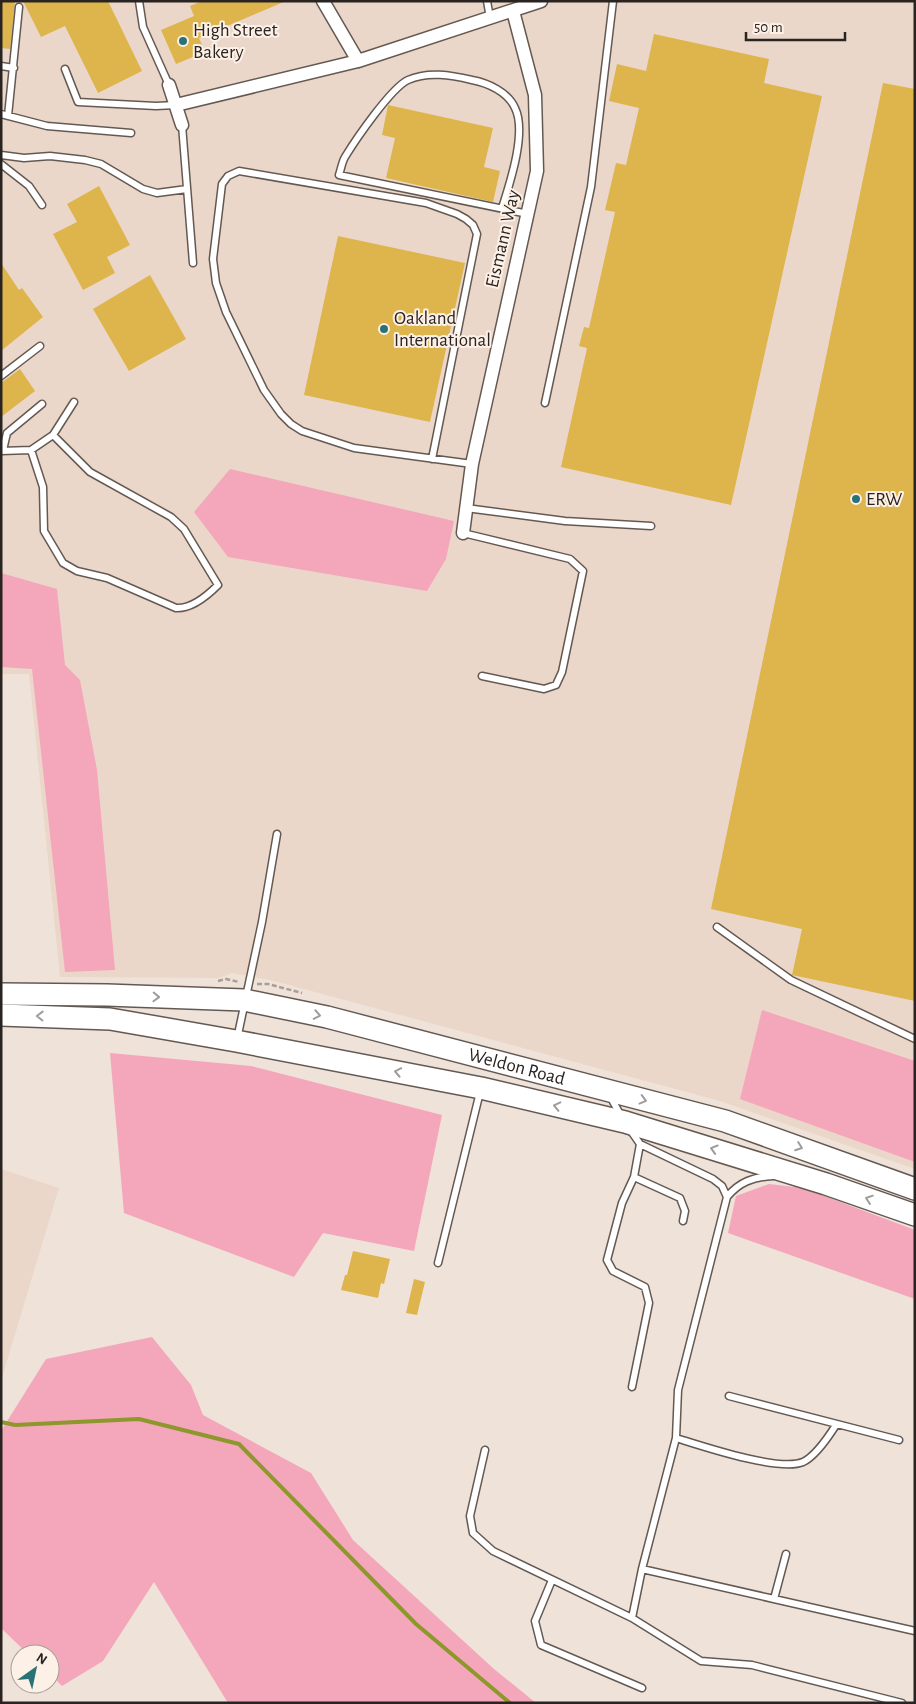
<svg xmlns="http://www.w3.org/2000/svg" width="916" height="1704" font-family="'Alegreya Sans',sans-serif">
  <rect width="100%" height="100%" fill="#efe2d9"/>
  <path fill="#ebd7c9" d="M 1,1 L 915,1 L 915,1169 L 720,1101 L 274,981 L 232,973 L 219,978 L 60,977 L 29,674 L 1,674 Z
    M 1,1169 L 59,1188 L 1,1381 Z"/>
  <path fill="#f4a6bb" d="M 230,469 L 454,521 L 446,559 L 427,591 L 228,557 L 194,512 Z
    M 1,573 L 57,589 L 65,665 L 80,680 L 97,770 L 115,970 L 65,972 L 32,669 L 1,667 Z
    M 762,1010 L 915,1061 L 915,1162 L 740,1099 Z
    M 110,1053 L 251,1066 L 442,1115 L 414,1251 L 323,1233 L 294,1277 L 124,1213 Z
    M 769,1184 L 803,1188 L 915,1230 L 915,1299 L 728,1233 L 736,1196 Z
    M 152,1337 L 191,1385 L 203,1415 L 311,1473 L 353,1540 L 494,1669 L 536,1703 L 228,1703 L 154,1582 L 103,1661 L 62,1686 L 50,1674 L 50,1654 L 28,1654 L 1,1628 L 1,1431 L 46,1359 Z"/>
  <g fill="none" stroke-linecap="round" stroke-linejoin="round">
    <path stroke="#8d972b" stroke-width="4" d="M 1,1422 L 15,1425 L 139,1419 L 239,1444 L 416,1624 L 510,1703"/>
  </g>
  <path fill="#deb44d" d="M 1,1 L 15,1 L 10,49 L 1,48 Z
    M 23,1 L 108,1 L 142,71 L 98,93 L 65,26 L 41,37 Z
    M 202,1 L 286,1 L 199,38 L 205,52 L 176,64 L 161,30 L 194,16 L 190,6 Z
    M 654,34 L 769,59 L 764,83 L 822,96 L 731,505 L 561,467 L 587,348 L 579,346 L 584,327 L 589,328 L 615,212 L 605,210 L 616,163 L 626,165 L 639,108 L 609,101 L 617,64 L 646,71 Z
    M 883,83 L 915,89 L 915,1001 L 792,975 L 802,929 L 711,909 Z
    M 388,105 L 493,128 L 484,167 L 500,171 L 493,202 L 386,178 L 395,138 L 382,135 Z
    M 99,186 L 130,245 L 107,257 L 115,273 L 83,290 L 53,234 L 77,222 L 67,204 Z
    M 338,236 L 465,263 L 430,422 L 304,395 Z
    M 1,263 L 19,290 L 22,288 L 43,317 L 1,351 Z
    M 150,275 L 186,339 L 129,371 L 93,309 Z
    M 20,369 L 35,391 L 1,417 L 1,383 Z
    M 353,1251 L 390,1259 L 384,1284 L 381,1283 L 378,1298 L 341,1290 L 345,1275 L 347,1275 Z
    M 414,1279 L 425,1282 L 417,1315 L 406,1313 Z"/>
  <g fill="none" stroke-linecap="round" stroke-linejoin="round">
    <g stroke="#645952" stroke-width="9">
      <path id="service" d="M 139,1 L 143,27 L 169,85
        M 487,1 L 490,18
        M 1,66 L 14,68
        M 65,69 L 78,102 L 156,106 L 176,105
        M 1,114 L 47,126 L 131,133
        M 8,116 L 19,7
        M 182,125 L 193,263
        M 1,155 L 24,158 L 50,156 L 85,160 L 101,164 L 143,189 L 157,193 L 187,189
        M 1,164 L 29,186 L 42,205
        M 502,208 C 510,183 527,132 515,108 C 508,92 488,83 472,80 C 451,75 428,71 408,80 C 391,88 356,139 345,157 C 342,162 341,169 339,175 L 528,214
        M 1,376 L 40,346
        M 545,403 L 591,187 L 613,1
        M 3,450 L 7,433 L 42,404
        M 31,450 L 43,487 L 44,531 L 63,563 L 77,571 L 107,578 L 176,608 C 191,609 208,595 218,585 L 184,529 L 171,517 L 90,472 L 53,435
        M 1,451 L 31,450 L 53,435 L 74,402
        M 432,459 L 477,234 L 473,225 L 466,219 L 457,214 L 426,203 L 239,171 L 228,176 L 222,184 L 213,259 L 216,283 L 226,312 L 264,390 L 281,414 L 291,424 L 302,431 L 354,448 L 472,464
        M 466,508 L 565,521 L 651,526
        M 463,533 L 570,559 L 583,571 L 562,672 L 556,685 L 544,689 L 482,676
        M 717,927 L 791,980 L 915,1039
        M 237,1039 L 262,922 L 277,834
        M 610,1096 L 621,1116
        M 631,1131 L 640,1144 L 713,1179 L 722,1186 L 727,1197
        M 773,1176 C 753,1177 739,1182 727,1197 L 678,1390 L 676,1438 L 642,1569 L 632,1618 L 701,1661 L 752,1665 L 902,1703
        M 634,1177 L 680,1198 L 685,1211 L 683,1221
        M 438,1263 L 480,1092
        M 632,1387 L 649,1303 L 645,1287 L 613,1271 L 607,1260 L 622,1203 L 634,1177 L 640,1144
        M 729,1396 L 899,1440
        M 676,1438 C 702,1446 779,1472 803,1462 C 816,1456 829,1436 836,1425
        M 485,1450 L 470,1516 L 473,1533 L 493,1551 L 632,1618
        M 642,1569 L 774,1599 L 786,1554
        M 552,1580 L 535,1621 L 541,1645 L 642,1688
        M 774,1599 L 915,1631"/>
    </g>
    <g stroke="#645952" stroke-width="15">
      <path id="minor" d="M 323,1 L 358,61 L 541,1
        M 169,85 L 182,125
        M 176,105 L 358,61
        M 463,533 L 472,464 L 537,171 L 535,95 L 513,11"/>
    </g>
    <g stroke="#645952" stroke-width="24">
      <g id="trunk">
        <path id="s1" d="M 1,994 L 107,995 L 244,1000 L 327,1017 L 725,1121 L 915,1189"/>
        <path d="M 1,1015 L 110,1019 L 236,1041 L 481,1088 L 625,1122 L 826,1184 L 915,1215"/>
      </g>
    </g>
    <path stroke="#a99f98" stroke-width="2.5" stroke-dasharray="5 2.5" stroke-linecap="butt" d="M 218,981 L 226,979 L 239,982
      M 257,984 L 268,984 L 302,993"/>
    <use href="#service" stroke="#fff" stroke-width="6"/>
    <use href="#minor" stroke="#fff" stroke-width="12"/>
    <use href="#trunk" stroke="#fff" stroke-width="21"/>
  </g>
  <defs><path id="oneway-chevron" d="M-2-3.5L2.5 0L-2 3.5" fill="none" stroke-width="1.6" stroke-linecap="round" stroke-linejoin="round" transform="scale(1.25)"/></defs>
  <g stroke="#9f9c9b">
    <use href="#oneway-chevron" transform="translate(156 997) rotate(2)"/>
    <use href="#oneway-chevron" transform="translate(317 1015) rotate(11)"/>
    <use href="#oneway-chevron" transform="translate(40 1016) rotate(-179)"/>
    <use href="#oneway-chevron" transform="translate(398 1072) rotate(-169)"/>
    <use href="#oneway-chevron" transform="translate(643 1100) rotate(15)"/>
    <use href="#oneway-chevron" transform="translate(557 1106) rotate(-167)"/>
    <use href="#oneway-chevron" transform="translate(799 1147) rotate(20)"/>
    <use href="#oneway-chevron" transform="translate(714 1149) rotate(-163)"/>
    <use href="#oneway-chevron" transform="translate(869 1199) rotate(-161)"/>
  </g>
  <g fill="#297377" stroke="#fdf0e6" stroke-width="2">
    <circle cx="183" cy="41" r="5"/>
    <circle cx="384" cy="329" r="5"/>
    <circle cx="856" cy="499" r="5"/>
  </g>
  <g text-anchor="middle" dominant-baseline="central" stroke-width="4" stroke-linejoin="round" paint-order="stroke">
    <g font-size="19" fill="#292421" stroke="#fdf0e6" text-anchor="start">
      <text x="193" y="30">High Street<tspan x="193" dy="22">Bakery</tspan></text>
      <text x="394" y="318">Oakland<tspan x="394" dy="22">International</tspan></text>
      <text x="866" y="499">ERW</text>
    </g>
    <g font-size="19" fill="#292421" stroke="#fdf0e6">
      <text transform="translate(503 239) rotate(-77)">Eismann Way</text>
      <text stroke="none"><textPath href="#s1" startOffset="524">Weldon Road</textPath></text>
    </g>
  </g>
  <rect width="916" height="1704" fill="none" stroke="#292421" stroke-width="5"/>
  <g transform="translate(35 1669) rotate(33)"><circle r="24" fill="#fdf0e6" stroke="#a89e97"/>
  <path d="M0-4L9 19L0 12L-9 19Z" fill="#297377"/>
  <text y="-8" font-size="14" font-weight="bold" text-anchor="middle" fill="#292421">N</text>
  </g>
  <path d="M746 32v8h99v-8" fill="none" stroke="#292421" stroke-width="2.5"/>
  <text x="754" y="32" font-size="15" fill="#292421" stroke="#fdf0e6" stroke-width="4" paint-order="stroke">50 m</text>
</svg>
